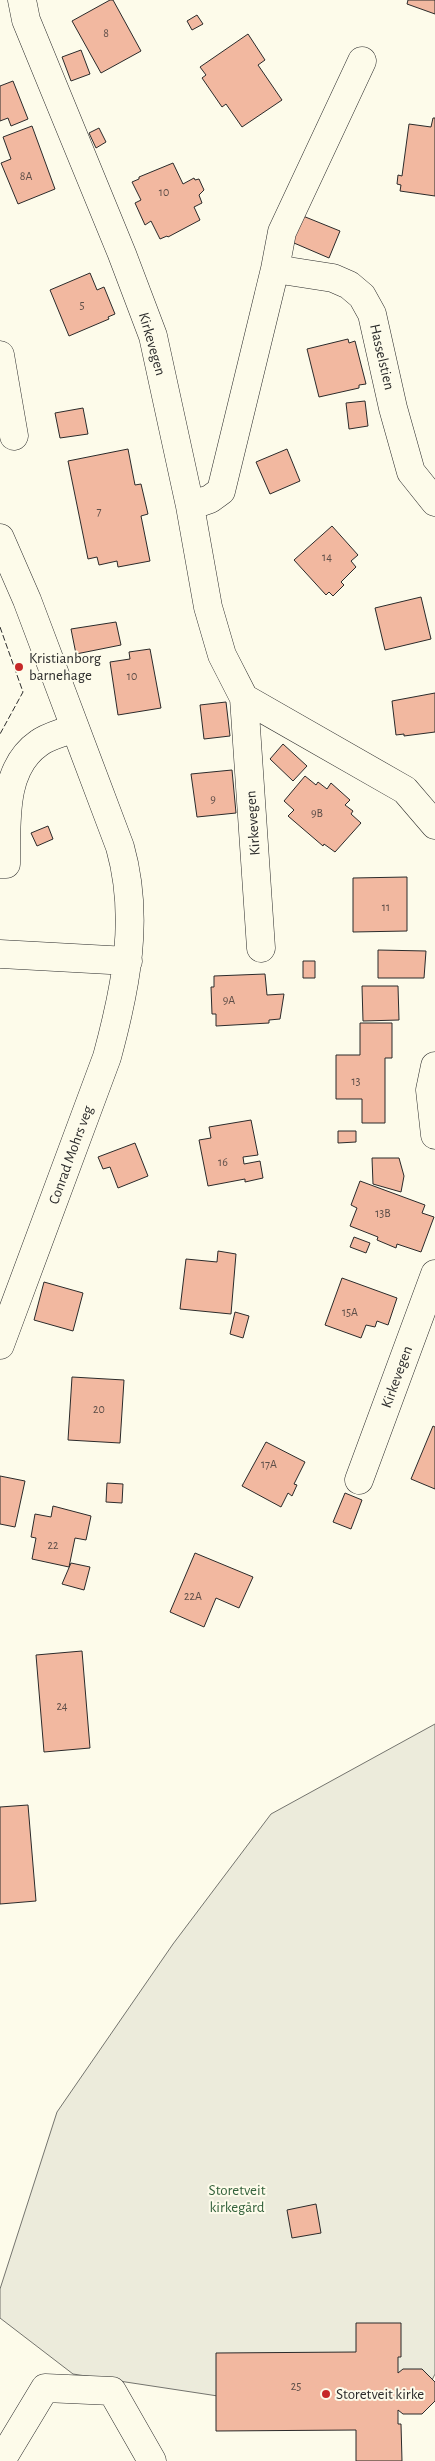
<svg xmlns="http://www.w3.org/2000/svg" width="435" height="2461" font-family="'Alegreya Sans',sans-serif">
  <rect width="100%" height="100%" fill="#fdfbea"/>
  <path fill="#ecebdb" stroke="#74746e" d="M 435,1724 L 435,2374 L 424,2396 L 231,2398 L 73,2374 L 0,2318 L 0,2289 L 57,2112 L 173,1944 L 271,1814 Z"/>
  <path fill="#f2b8a0" stroke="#2b2b2b" d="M 110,0 L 113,0 L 141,51 L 101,73 L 72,21 Z
    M 408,0 L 435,0 L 435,14 L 407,4 Z
    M 197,15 L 203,24 L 192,30 L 187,21 Z
    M 248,34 L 265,60 L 258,65 L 282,100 L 242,127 L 226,104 L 222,107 L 202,78 L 206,75 L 200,67 Z
    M 81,50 L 90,74 L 71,81 L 62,57 Z
    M 13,81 L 28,119 L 11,126 L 8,118 L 0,121 L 0,86 Z
    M 433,118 L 435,118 L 435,196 L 400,191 L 401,185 L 397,184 L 398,175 L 402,176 L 409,124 L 431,127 Z
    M 32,126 L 55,189 L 18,204 L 1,163 L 11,159 L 3,137 Z
    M 99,128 L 106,142 L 96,148 L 89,133 Z
    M 173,163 L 183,184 L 194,178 L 195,180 L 199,179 L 204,190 L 199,195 L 202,203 L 194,207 L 200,220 L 168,237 L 167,236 L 160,239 L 151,221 L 145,225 L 135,203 L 141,200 L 132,182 L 139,179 L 139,177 Z
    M 298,214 L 340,231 L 329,258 L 287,240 Z
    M 90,273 L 97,290 L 104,287 L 115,314 L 108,317 L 109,319 L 69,336 L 50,290 Z
    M 348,339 L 349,343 L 355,341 L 366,384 L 359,385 L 359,388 L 319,397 L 307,349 Z
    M 365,401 L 368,426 L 349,429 L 346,403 Z
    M 83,408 L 88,434 L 60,438 L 55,413 Z
    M 128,449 L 135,485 L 141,484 L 148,514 L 141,516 L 150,561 L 118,567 L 117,561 L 99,565 L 97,557 L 88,559 L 68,461 Z
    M 287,449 L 300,481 L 270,494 L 256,462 Z
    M 332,526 L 358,555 L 351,561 L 356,567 L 341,582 L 344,585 L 333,596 L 329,592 L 326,595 L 294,560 Z
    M 421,597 L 431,639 L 385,650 L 375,608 Z
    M 116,622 L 121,645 L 76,654 L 71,629 Z
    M 150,649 L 161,708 L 118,715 L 110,662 L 130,659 L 129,652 Z
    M 435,693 L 435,732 L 404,736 L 404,734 L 396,735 L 392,701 Z
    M 226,702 L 230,736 L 204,739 L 200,705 Z
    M 283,744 L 307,766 L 293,781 L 270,759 Z
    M 232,770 L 236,813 L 197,817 L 191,774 Z
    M 305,776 L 316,785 L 318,782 L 327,789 L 331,783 L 350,800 L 345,805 L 353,811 L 351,814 L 361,823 L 335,852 L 324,844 L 323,846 L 288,816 L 294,810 L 284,801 Z
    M 48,826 L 53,839 L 37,846 L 31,833 Z
    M 407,877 L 407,931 L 353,932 L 353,878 Z
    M 378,950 L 426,951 L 424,978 L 378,978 Z
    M 303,961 L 315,961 L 315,978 L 303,978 Z
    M 265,974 L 267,995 L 284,994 L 280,1019 L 269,1020 L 269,1023 L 216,1026 L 216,1014 L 212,1014 L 211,987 L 214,987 L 214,976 Z
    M 362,986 L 398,986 L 399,1020 L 363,1021 Z
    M 360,1023 L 392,1023 L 392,1058 L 385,1058 L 385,1123 L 362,1123 L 362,1099 L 336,1099 L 336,1055 L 360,1055 Z
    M 251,1120 L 258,1155 L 243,1157 L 244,1164 L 260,1161 L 263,1178 L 245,1182 L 245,1179 L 208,1186 L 199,1140 L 211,1138 L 209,1127 Z
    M 338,1131 L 356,1131 L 356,1142 L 338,1143 Z
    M 135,1143 L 148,1176 L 118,1188 L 110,1167 L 103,1169 L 98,1157 Z
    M 372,1158 L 399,1158 L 404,1176 L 401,1192 L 373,1184 Z
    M 360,1181 L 425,1205 L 422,1213 L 434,1217 L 421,1252 L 397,1244 L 396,1248 L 377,1240 L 378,1237 L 350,1226 L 357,1208 L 351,1205 Z
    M 354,1237 L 370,1243 L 366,1253 L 350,1247 Z
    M 218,1251 L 236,1254 L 231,1314 L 180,1309 L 186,1259 L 217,1262 Z
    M 342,1278 L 397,1298 L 388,1325 L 377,1321 L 375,1327 L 366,1325 L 361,1338 L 325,1325 Z
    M 44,1282 L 83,1293 L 73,1331 L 34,1320 Z
    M 235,1312 L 249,1316 L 243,1338 L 230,1334 Z
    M 72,1377 L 124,1380 L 120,1443 L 68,1440 Z
    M 433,1426 L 435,1427 L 435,1489 L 411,1479 Z
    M 266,1442 L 305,1462 L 294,1484 L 297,1485 L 292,1496 L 288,1493 L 281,1507 L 242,1486 Z
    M 0,1476 L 25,1481 L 15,1527 L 0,1524 Z
    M 107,1483 L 123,1484 L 122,1503 L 106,1502 Z
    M 345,1493 L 362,1500 L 351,1529 L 333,1522 Z
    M 53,1506 L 91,1516 L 86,1540 L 75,1538 L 69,1567 L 32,1559 L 36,1538 L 31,1537 L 35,1514 L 51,1517 Z
    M 195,1553 L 253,1577 L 239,1608 L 216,1598 L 204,1627 L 170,1612 Z
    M 71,1563 L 90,1567 L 84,1590 L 62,1584 Z
    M 82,1651 L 90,1748 L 44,1752 L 36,1655 Z
    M 28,1805 L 36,1901 L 0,1904 L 0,1807 Z
    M 316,2204 L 321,2233 L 292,2238 L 287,2210 Z
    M 356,2323 L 401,2323 L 401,2357 L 398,2357 L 398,2373 L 403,2369 L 422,2369 L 435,2382 L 435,2401 L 422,2414 L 403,2414 L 398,2410 L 398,2424 L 401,2424 L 402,2461 L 356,2461 L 356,2430 L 216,2431 L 216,2353 L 356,2352 Z"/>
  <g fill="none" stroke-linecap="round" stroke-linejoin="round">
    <g stroke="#2b2b2b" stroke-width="29">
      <path id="minor" d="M 22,0 L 26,20 L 122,254 L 153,336 L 190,506 L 208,607 L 222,655 L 244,698 L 405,790 L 435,825
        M 275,269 L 282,232 L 362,61
        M 0,355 L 14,436
        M 190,506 L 210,499 L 221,491 L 275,269 L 333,278 L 349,285 L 362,296 L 372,314 L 393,408 L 411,472 L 435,502
        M 0,538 L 27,600 L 120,847 C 140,918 126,987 107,1057 L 0,1345
        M 244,698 L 261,948
        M 0,864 L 6,864 C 7,825 1,769 39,743 C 48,736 63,733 74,728
        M 0,954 L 128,961
        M 435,1066 L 430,1090 L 435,1135
        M 359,1480 L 435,1274
        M 1,2461 L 45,2388 L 112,2391 L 152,2461"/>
    </g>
    <use href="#minor" stroke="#fdfbea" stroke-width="28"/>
    <path stroke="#2b2b2b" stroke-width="1" stroke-dasharray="6 2.5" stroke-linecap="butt" d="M 0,627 L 23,692 L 0,734"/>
  </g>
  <g fill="#c62828" stroke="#fdfbea" stroke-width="2">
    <circle cx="19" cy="667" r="5"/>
    <circle cx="326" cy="2394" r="5"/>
  </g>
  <g text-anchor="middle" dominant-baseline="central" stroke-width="4" stroke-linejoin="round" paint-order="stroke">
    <g font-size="12" fill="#5d4e48">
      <text x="106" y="33">8</text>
      <text x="26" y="176">8A</text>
      <text x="164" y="192">10</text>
      <text x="82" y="305">5</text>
      <text x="99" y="511">7</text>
      <text x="327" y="557">14</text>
      <text x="132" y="676">10</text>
      <text x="213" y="799">9</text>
      <text x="317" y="813">9B</text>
      <text x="386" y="907">11</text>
      <text x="229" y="1000">9A</text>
      <text x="356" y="1081">13</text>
      <text x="223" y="1162">16</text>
      <text x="383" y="1213">13B</text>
      <text x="350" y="1312">15A</text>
      <text x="99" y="1409">20</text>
      <text x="269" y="1464">17A</text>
      <text x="53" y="1545">22</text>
      <text x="193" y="1596">22A</text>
      <text x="62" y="1706">24</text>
      <text x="296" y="2386">25</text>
    </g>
    <g font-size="15" fill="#2b2b2b" stroke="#fdfbea">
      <text transform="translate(152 344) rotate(74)">Kirkevegen</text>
      <text transform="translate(382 357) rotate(77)">Hasselstien</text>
      <text transform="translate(253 823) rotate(-94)">Kirkevegen</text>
      <text transform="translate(71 1155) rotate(-70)">Conrad Mohrs veg</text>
      <text transform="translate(397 1377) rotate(-70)">Kirkevegen</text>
    </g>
    <g font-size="15" fill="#2b2b2b" stroke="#fdfbea" text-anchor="start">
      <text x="29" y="658">Kristianborg<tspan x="29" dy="17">barnehage</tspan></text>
      <text x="336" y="2394">Storetveit kirke</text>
    </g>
    <g font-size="15" fill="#34623c" stroke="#fdfbea">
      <text x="237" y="2190">Storetveit<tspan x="237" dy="17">kirkegård</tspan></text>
    </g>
  </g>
</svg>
